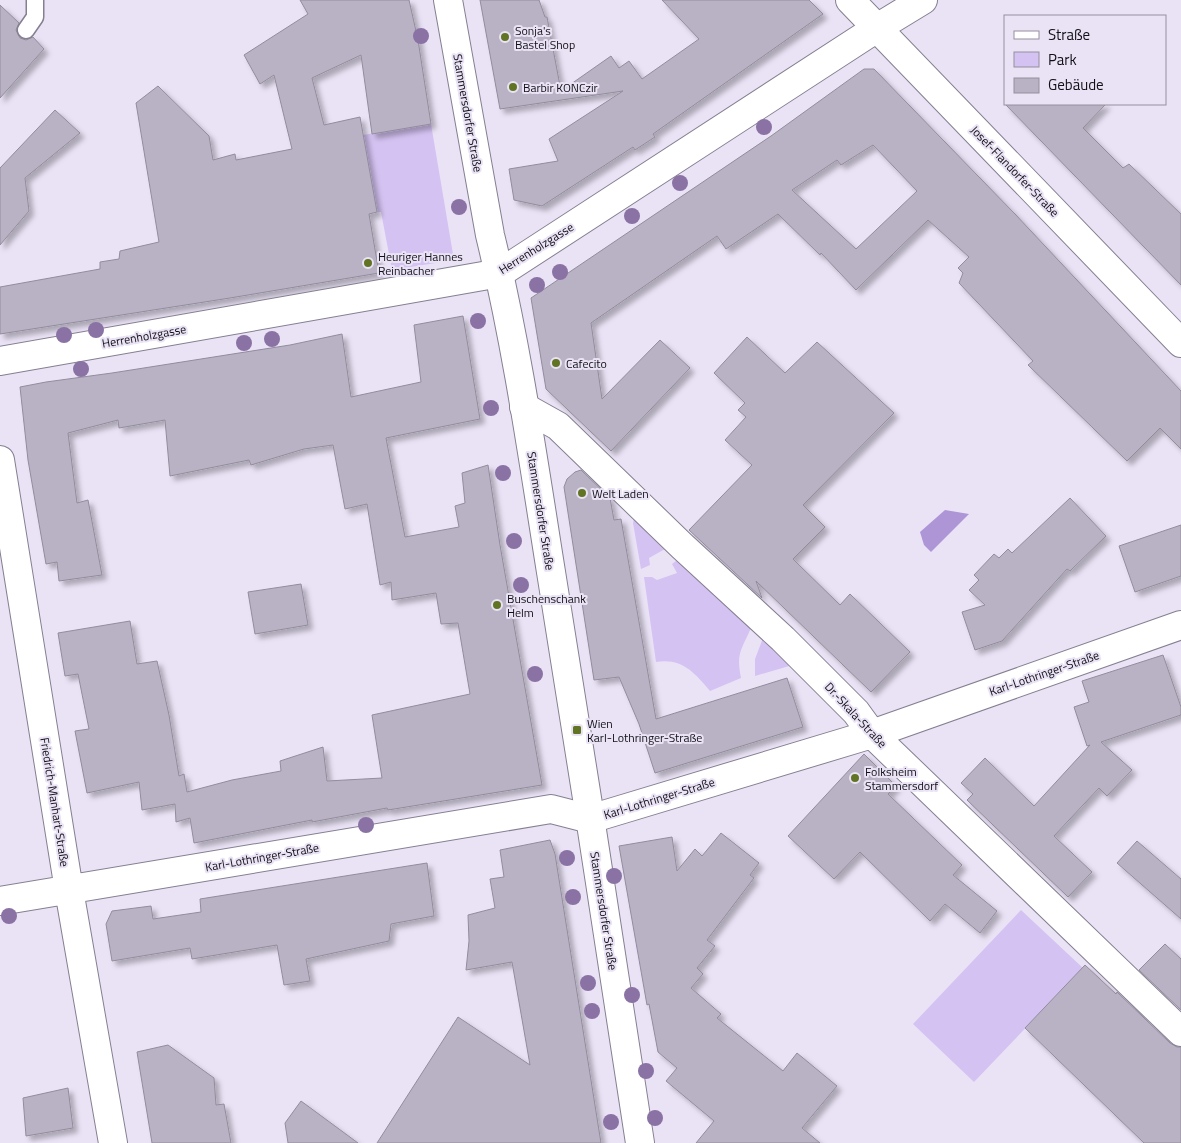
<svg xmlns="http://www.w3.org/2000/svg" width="1181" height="1143" font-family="'Titillium Web',sans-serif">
  <defs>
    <filter id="shadow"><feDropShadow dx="4.5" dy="4.5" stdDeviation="2.5" flood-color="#0004"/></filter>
  </defs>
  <rect width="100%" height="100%" fill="#eae3f6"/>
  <path fill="#d4c2f2" d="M 431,124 L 454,260 L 392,270 L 381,212 L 377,212 L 363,135 Z
    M 634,518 L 669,551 L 665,549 L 649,558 L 650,565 L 641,569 L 633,523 Z
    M 681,557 L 749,621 L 751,628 C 741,651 736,653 741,678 L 710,691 C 694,672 682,658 656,662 L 644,577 L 652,577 L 657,580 L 677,573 L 672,564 Z
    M 765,633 L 796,664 L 755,676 L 755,659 Z
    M 1021,910 L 1083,968 L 974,1082 L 913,1024 Z"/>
  <path fill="#ae95d6" d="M 945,510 L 969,514 L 931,552 L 924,545 L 920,532 Z"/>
  <path fill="#b9b2c4" stroke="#928c9d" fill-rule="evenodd" filter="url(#shadow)" d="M 300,0 L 409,0 L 418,40 L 431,124 L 372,134 L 361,55 L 312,78 L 324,125 L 360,117 L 377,212 L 369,214 L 379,273 L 230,298 L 0,334 L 0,287 L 100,269 L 100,262 L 119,259 L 120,251 L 159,242 L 136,103 L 158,86 L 209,136 L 213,160 L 235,154 L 236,160 L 292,149 L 274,75 L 260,84 L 244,55 L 308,14 Z
    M 480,0 L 539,0 L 545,17 L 547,17 L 561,91 L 611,56 L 619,68 L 629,61 L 642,79 L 699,39 L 662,0 L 809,0 L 823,14 L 653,134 L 655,137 L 635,150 L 633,147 L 542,206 L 514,200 L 509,169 L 558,161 L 549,139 L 623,91 L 500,109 Z
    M 0,5 L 19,23 L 16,30 L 20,38 L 26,40 L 33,37 L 44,49 L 0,98 Z
    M 864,69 L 874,69 L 1015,214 L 1181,391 L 1181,449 L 1160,428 L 1127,461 L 1028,365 L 1033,361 L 959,283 L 963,273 L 958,268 L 969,257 L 928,220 L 856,290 L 821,253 L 820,255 L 778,214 L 726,249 L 717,236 L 591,323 L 602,399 L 660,340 L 690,368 L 611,451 L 546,389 L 531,298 L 771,136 ZM 873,145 L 917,191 L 856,249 L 792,190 L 837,160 L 841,165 Z
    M 1005,104 L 1106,104 L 1083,128 L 1123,168 L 1129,164 L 1181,214 L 1181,285 Z
    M 55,110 L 80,133 L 25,178 L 29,211 L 0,245 L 0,168 Z
    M 463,316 L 480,419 L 386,438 L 405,537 L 459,527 L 455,506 L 465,503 L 462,473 L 488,465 L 500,545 L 542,785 L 388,810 L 387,808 L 312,822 L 312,820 L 194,843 L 190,818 L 176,822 L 175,804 L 142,810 L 139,782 L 87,793 L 75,731 L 89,729 L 78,674 L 65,676 L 58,633 L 130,621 L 137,664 L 157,661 L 169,715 L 179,776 L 184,774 L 187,792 L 232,780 L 281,771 L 280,761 L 323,747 L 327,781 L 382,778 L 372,715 L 470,694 L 458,623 L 441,624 L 436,593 L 392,600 L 391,582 L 380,585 L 367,504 L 345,509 L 333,445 L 304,449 L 251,465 L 249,460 L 170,476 L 165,420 L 119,428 L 118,420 L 68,433 L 77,503 L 88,500 L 102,575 L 59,581 L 57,562 L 46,564 L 28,460 L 20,387 L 46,382 L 112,373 L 290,345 L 342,334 L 351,397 L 421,382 L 414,325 Z
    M 747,337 L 785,373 L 817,342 L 894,413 L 803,505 L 825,527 L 793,559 L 840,605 L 850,594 L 910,652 L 871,692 L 756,581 L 762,598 L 689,530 L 752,465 L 725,440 L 746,417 L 738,410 L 745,403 L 714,373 Z
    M 581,470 L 610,498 L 614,520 L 621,519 L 656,719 L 787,678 L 803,727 L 655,773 L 639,724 L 619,677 L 594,680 L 564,487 L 567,479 L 575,472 Z
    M 1070,498 L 1106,536 L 1070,571 L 1067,569 L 1002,641 L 975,650 L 962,612 L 985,605 L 969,590 L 979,580 L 974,575 L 994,554 L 999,558 L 1008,549 L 1012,553 Z
    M 1181,525 L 1181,576 L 1135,592 L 1119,546 Z
    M 301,584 L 308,625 L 255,634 L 248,592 Z
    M 1163,655 L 1181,707 L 1181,715 L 1101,742 L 1132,770 L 1107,796 L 1099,788 L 1054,836 L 1092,872 L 1068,897 L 967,800 L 973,794 L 961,783 L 985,758 L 1034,806 L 1090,745 L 1087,746 L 1074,707 L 1089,702 L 1082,681 Z
    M 864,754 L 896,786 L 888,794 L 962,865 L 953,875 L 997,911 L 980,933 L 945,904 L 930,921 L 860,852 L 834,879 L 788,836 Z
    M 721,833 L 759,863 L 750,875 L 754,878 L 707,940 L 715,946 L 697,968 L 703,974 L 691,988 L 721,1014 L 717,1018 L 783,1071 L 797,1053 L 837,1086 L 802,1128 L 820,1143 L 696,1143 L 714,1121 L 666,1081 L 677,1068 L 658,1052 L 649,1004 L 647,1005 L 619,846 L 672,837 L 677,871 L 695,849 L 702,856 Z
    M 550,840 L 555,854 L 601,1143 L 377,1143 L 458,1017 L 530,1065 L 512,962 L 466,970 L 469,941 L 468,915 L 495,908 L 490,879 L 504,877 L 500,850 Z
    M 1137,841 L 1181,879 L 1181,919 L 1117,863 Z
    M 427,863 L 434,916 L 391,924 L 389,941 L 306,959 L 310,981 L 284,985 L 277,945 L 192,959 L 190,948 L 112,961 L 106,924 L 112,911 L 151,906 L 153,919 L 201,912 L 200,899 Z
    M 1165,944 L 1181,959 L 1181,1010 L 1139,970 Z
    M 1085,965 L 1116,994 L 1117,992 L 1170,1043 L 1177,1047 L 1181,1047 L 1181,1143 L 1144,1143 L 1025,1028 Z
    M 168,1045 L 214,1078 L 216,1105 L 224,1104 L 231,1143 L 152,1143 L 137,1052 Z
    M 68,1088 L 73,1128 L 26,1136 L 23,1098 Z
    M 301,1101 L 358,1143 L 288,1143 L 285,1123 Z"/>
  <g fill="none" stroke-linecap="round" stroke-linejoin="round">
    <g stroke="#857f90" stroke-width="19">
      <path id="lane" d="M 26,30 L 35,17 L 35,0"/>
    </g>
    <g stroke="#857f90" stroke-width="30">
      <path id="street" d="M 850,0 L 1181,343
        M 0,361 L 500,273 L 877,28 L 923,0
        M 524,407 L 558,426 L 682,546 L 783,639 L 856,712 L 872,734 L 1181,1032
        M 0,460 L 69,890 L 113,1143
        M 0,901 L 551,809 L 590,819 L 872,734 L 1181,625"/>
    </g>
    <g stroke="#857f90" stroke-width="30">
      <path id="secondary" d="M 448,0 L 490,235 C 517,346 533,459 551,572 C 582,762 611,953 640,1143"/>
    </g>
    <use href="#lane" stroke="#fff" stroke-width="16"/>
    <use href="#street" stroke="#fff" stroke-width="28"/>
    <use href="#secondary" stroke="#fff" stroke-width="28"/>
  </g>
  <g fill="#8a72a5">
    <circle cx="421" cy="36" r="8"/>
    <circle cx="764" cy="127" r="8"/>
    <circle cx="680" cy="183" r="8"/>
    <circle cx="459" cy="207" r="8"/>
    <circle cx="632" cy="216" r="8"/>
    <circle cx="560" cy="272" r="8"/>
    <circle cx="537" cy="285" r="8"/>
    <circle cx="478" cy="321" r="8"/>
    <circle cx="96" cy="330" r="8"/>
    <circle cx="64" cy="335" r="8"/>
    <circle cx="272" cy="339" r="8"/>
    <circle cx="244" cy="343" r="8"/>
    <circle cx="81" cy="369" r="8"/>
    <circle cx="491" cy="408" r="8"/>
    <circle cx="503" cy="473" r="8"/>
    <circle cx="514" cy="541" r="8"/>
    <circle cx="521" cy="585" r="8"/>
    <circle cx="535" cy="674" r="8"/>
    <circle cx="366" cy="825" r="8"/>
    <circle cx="567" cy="858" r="8"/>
    <circle cx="614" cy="876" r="8"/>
    <circle cx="573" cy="897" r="8"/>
    <circle cx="9" cy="916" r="8"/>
    <circle cx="588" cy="983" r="8"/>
    <circle cx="632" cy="995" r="8"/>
    <circle cx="592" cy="1011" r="8"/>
    <circle cx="646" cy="1071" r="8"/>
    <circle cx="655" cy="1118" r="8"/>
    <circle cx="611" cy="1122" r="8"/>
  </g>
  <g fill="#617423" stroke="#eae3f6" stroke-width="2">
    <circle cx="505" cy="37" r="5"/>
    <circle cx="513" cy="87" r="5"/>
    <circle cx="368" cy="263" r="5"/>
    <circle cx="556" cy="363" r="5"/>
    <circle cx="582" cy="493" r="5"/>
    <circle cx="497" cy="605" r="5"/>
    <rect x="572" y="725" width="10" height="10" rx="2.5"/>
    <circle cx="855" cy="778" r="5"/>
  </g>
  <g text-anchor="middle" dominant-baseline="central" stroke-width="4" stroke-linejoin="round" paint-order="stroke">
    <g font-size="12" fill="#121016" stroke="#eae3f6" text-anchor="start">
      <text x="515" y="30">Sonja's<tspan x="515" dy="14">Bastel Shop</tspan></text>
      <text x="523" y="87">Barbir KONCzir</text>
      <text x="378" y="256">Heuriger Hannes<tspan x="378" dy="14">Reinbacher</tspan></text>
      <text x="566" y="363">Cafecito</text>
      <text x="592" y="493">Welt Laden</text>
      <text x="507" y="598">Buschenschank<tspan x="507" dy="14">Helm</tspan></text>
      <text x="587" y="723">Wien<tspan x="587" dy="14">Karl-Lothringer-Straße</tspan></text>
      <text x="865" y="771">Folksheim<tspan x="865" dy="14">Stammersdorf</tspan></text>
    </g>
    <g font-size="12" fill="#121016" stroke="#eae3f6">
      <text transform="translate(468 113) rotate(80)">Stammersdorfer Straße</text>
      <text transform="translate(1015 171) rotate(46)">Josef-Flandorfer-Straße</text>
      <text transform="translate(536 248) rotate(-32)">Herrenholzgasse</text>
      <text transform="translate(144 336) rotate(-10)">Herrenholzgasse</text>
      <text transform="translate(541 511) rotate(81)">Stammersdorfer Straße</text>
      <text transform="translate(1044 673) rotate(-19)">Karl-Lothringer-Straße</text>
      <text transform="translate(856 715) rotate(47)">Dr.-Skala-Straße</text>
      <text transform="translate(659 798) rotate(-17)">Karl-Lothringer-Straße</text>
      <text transform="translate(55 802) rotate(81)">Friedrich-Manhart-Straße</text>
      <text transform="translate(262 857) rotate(-10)">Karl-Lothringer-Straße</text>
      <text transform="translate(604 911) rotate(81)">Stammersdorfer Straße</text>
    </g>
  </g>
  <rect x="1004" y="15" width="162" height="90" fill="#eae3f6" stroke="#948f9c"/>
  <rect x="1014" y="31" width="25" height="8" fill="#ffffff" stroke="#948f9c"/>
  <text x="1048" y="40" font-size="15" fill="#121016">Straße</text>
  <rect x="1014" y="52" width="25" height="15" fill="#d4c2f2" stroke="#948f9c"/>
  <text x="1048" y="65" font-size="15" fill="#121016">Park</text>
  <rect x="1014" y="78" width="25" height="15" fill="#b9b2c4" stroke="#948f9c"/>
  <text x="1048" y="90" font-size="15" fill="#121016">Gebäude</text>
</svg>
